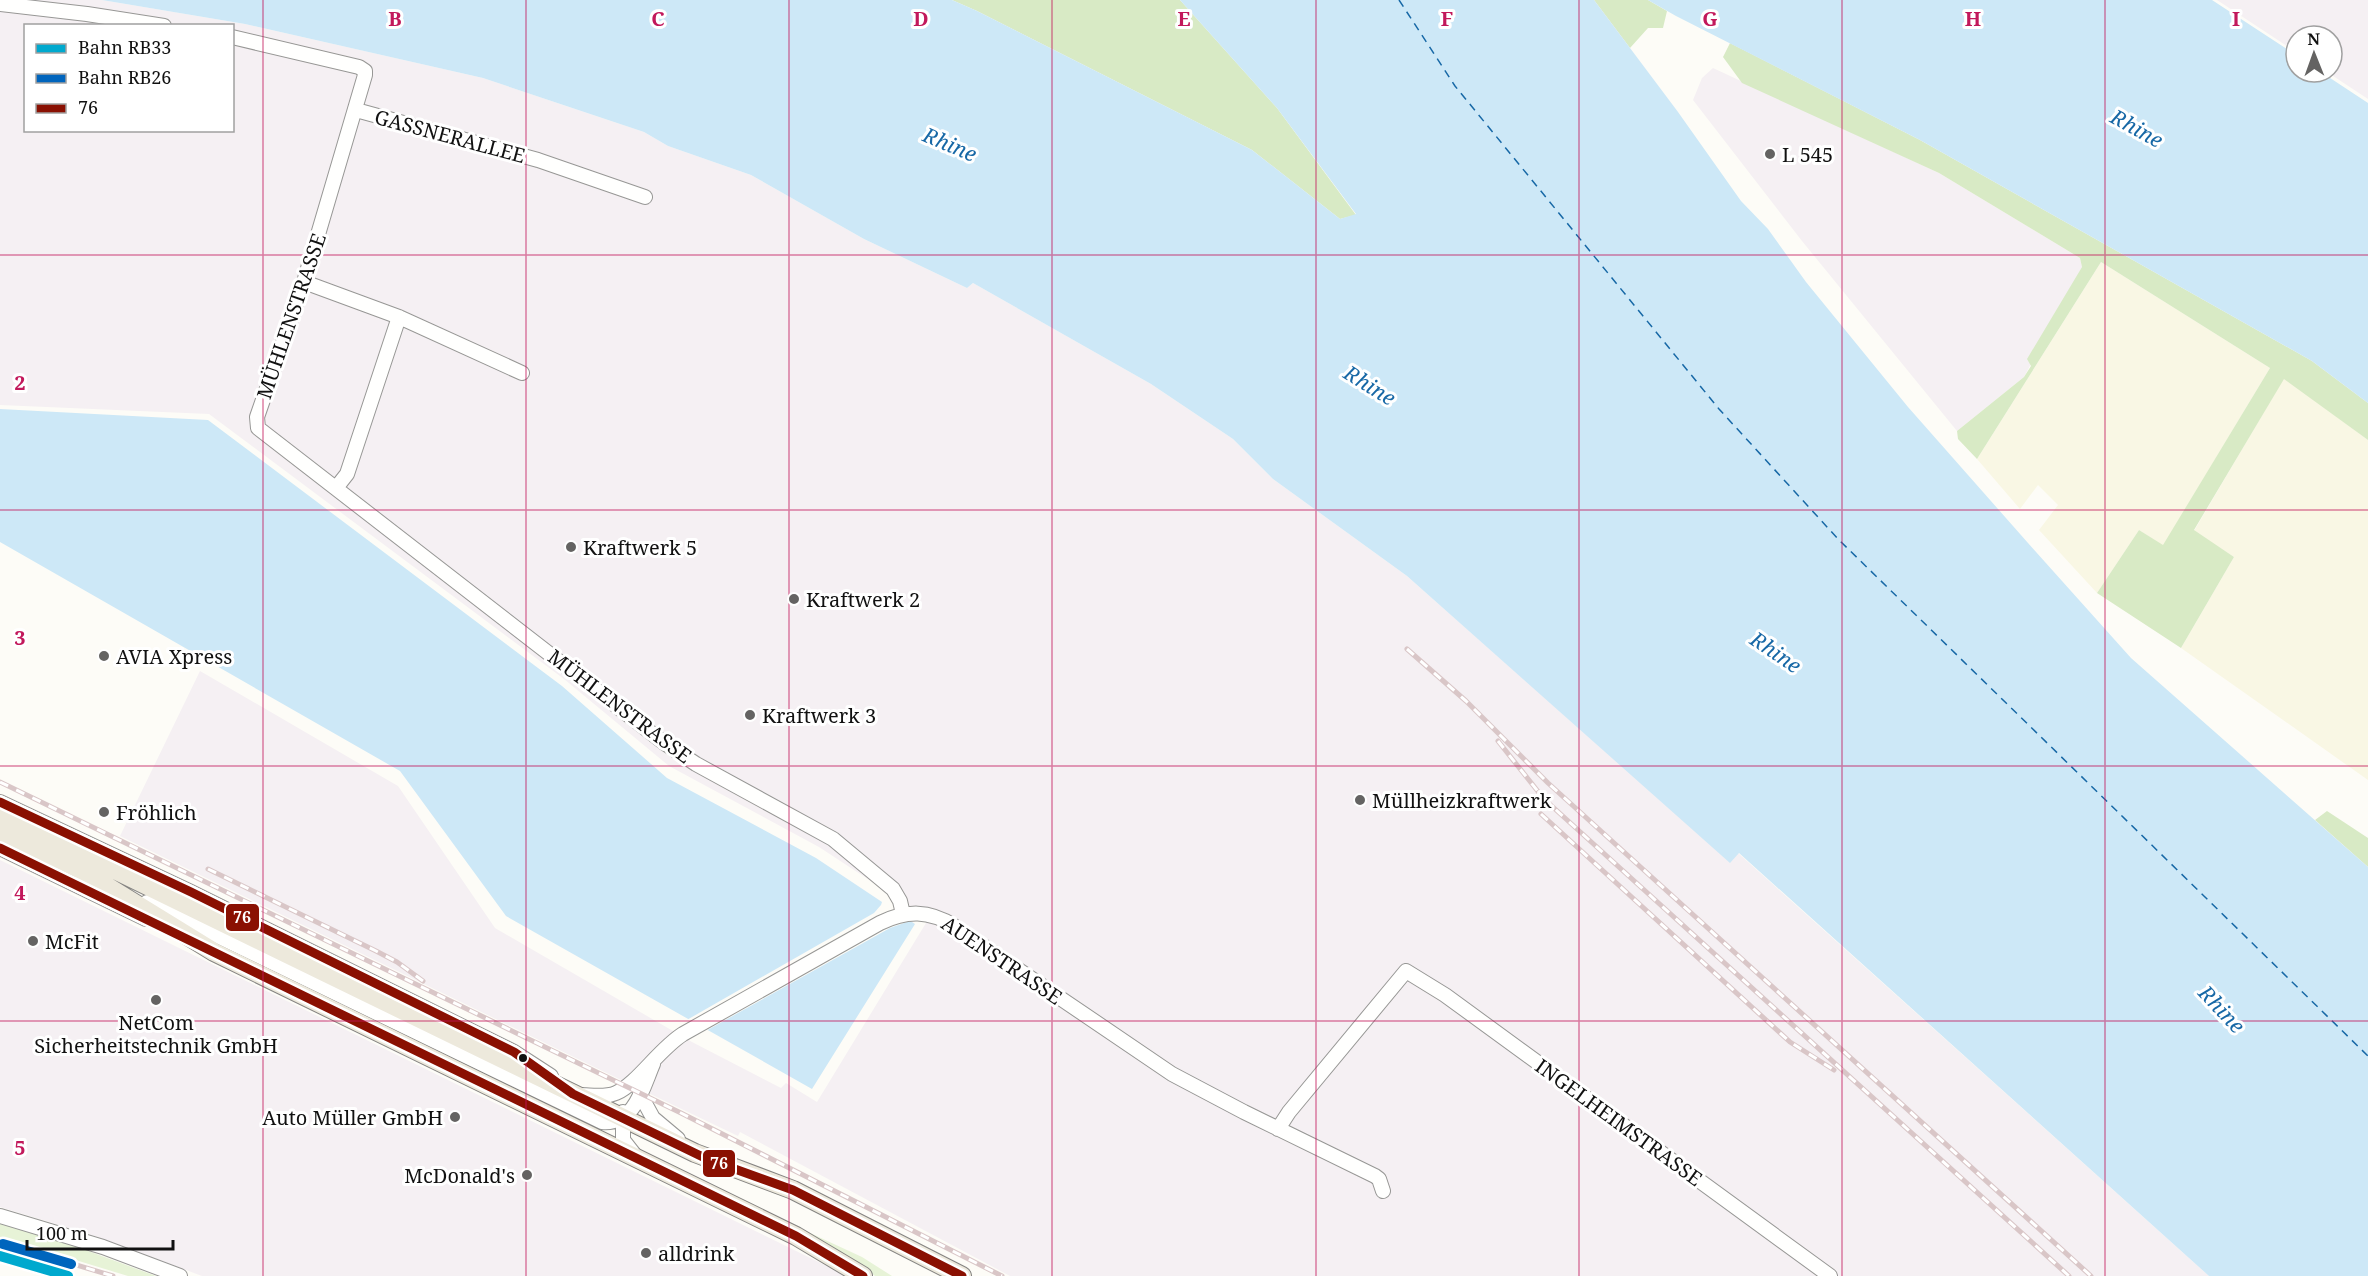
<svg xmlns="http://www.w3.org/2000/svg" width="2368" height="1276" font-family="'Noto Serif',serif">
  <rect width="100%" height="100%" fill="#fdfcf7"/>
  <path fill="#f5f0f3" fill-rule="evenodd" d="M 0,0 L 102,0 L 245,24 L 483,78 L 644,132 L 668,146 L 751,175 L 864,239 L 967,288 L 973,283 L 1151,384 L 1233,439 L 1273,479 L 1407,576 L 1730,862 L 1738,853 L 2209,1276 L 1010,1276 L 740,1132 L 738,1136 L 619,1079 L 120,836 L 200,671 L 398,786 L 495,928 L 692,1042 L 781,1088 L 786,1083 L 817,1102 L 926,923 L 924,916 L 819,847 L 669,766 L 564,679 L 209,414 L 0,405 ZM 26,26 L 232,26 L 232,130 L 26,130 Z
    M 2217,0 L 2368,0 L 2368,99 L 2327,72 L 2332,72 L 2332,36 L 2296,36 L 2296,52 Z
    M 1713,68 L 1939,173 L 2080,258 L 2082,267 L 2024,377 L 1957,431 L 1802,241 L 1693,100 L 1702,78 Z
    M 0,860 L 841,1273 L 843,1276 L 202,1276 L 98,1237 L 0,1207 Z"/>
  <path fill="#f9f7e4" d="M 2101,262 L 2270,368 L 2163,546 L 2139,530 L 2097,593 L 2039,530 L 2058,505 L 2038,485 L 2020,509 L 1977,459 Z
    M 2284,378 L 2368,440 L 2368,780 L 2181,648 L 2234,557 L 2194,531 Z"/>
  <path fill="#e7f3d7" d="M 706,1185 L 862,1257 L 892,1276 L 875,1276 L 860,1264 Z
    M 0,1223 L 72,1245 L 156,1276 L 128,1276 L 0,1237 Z"/>
  <path fill="#d8eac5" d="M 952,0 L 1180,0 L 1277,108 L 1356,215 L 1340,219 L 1252,150 L 977,11 Z
    M 1594,0 L 1648,0 L 1667,11 L 1663,28 L 1648,28 L 1630,48 Z
    M 1730,43 L 1920,140 L 2312,361 L 2368,403 L 2368,440 L 2284,379 L 2194,530 L 2234,557 L 2181,648 L 2097,593 L 2139,530 L 2163,545 L 2270,368 L 2101,262 L 1977,459 L 1958,439 L 1957,431 L 2024,377 L 2031,366 L 2027,359 L 2082,267 L 2080,258 L 1939,173 L 1742,83 L 1723,57 Z
    M 2327,811 L 2368,838 L 2368,867 L 2315,820 Z"/>
  <path fill="#cde8f7" d="M 102,0 L 952,0 L 977,11 L 1252,150 L 1340,219 L 1356,214 L 1277,108 L 1180,0 L 1594,0 L 1678,112 L 1741,201 L 1768,229 L 1806,282 L 1908,407 L 2028,543 L 2131,658 L 2368,867 L 2368,1276 L 2209,1276 L 1739,853 L 1730,863 L 1407,576 L 1273,479 L 1233,439 L 1151,384 L 973,283 L 967,288 L 864,239 L 751,175 L 668,146 L 644,132 L 483,78 L 245,24 Z
    M 1648,0 L 2212,0 L 2296,55 L 2296,72 L 2321,72 L 2368,103 L 2368,403 L 2312,361 L 1920,140 L 1676,16 Z
    M 0,409 L 208,420 L 562,686 L 667,778 L 816,858 L 915,924 L 812,1089 L 506,916 L 400,771 L 0,542 Z"/>
  <path fill="#fdfcf7" d="M 883,899 L 917,921 L 907,922 L 890,928 L 704,1032 L 685,1021 L 874,913 L 881,905 Z"/>
  <g fill="none" stroke-linecap="round" stroke-linejoin="round">
    <path stroke="#1768a6" stroke-width="1.5" stroke-dasharray="8 6" stroke-linecap="butt" d="M 1399,0 L 1455,86 L 1719,409 L 1839,540 L 2368,1056"/>
    <g stroke="#979795" stroke-width="16">
      <path id="minor" d="M 0,4 L 87,14 L 164,26
        M 232,37 L 359,67 L 365,71 L 365,75 L 304,282 L 257,417 L 258,428 L 663,742 L 696,764 L 833,839 L 893,889 L 900,901 L 903,914
        M 356,110 L 538,160 L 645,197
        M 304,282 L 399,317 L 522,373
        M 336,488 L 347,474 L 399,317
        M 0,802 L 191,892 L 514,1052 L 551,1076
        M 0,848 L 146,919
        M 147,902 L 602,1122 C 635,1125 643,1087 653,1064
        M 640,1094 L 653,1118 L 678,1139
        M 579,1095 C 591,1095 605,1098 616,1093 C 637,1084 659,1049 683,1034 L 880,923 C 907,910 929,910 954,926 L 1172,1074 L 1244,1112 L 1375,1176 L 1379,1179 L 1383,1191
        M 623,1112 L 623,1140 L 634,1154
        M 1278,1129 L 1289,1112 L 1406,971 L 1445,995 L 1830,1276
        M 0,1216 L 103,1247 L 180,1276"/>
    </g>
    <g stroke="#858482" stroke-width="20">
      <path id="major" d="M 0,814 L 695,1153 L 793,1190 L 962,1276
        M 0,831 L 79,869 L 214,952 L 796,1236 L 863,1276"/>
    </g>
    <use href="#minor" stroke="#fffffe" stroke-width="14"/>
    <use href="#major" stroke="#ede9dc" stroke-width="18"/>
    <g stroke="#d9c6c7" stroke-width="5">
      <path id="rail" d="M 1407,649 L 1466,701 L 1548,783 L 2091,1276
        M 1498,741 L 1544,799 L 2069,1276
        M 0,782 L 681,1113 L 1002,1276
        M 1541,814 L 1790,1042 L 1834,1070
        M 208,869 L 376,951 L 397,962 L 423,981
        M 0,1242 L 113,1276"/>
    </g>
    <use href="#rail" stroke="#fff" stroke-width="3" stroke-dasharray="9" stroke-linecap="butt"/>
    <g stroke="#fff" stroke-width="14">
      <path id="bus-1" d="M 0,802 L 191,892 L 514,1052 L 573,1094 L 707,1159 L 793,1190 L 962,1276
        M 0,848 L 796,1236 L 863,1276"/>
    </g>
    <use href="#bus-1" stroke="#8a1002" stroke-width="9"/>
    <g stroke="#fff" stroke-width="15">
      <path id="rail-1" d="M 0,1256 L 68,1276"/>
    </g>
    <g stroke="#fff" stroke-width="15">
      <path id="rail-2" d="M 3,1244 L 71,1264"/>
    </g>
    <use href="#rail-1" stroke="#00a9ce" stroke-width="10"/>
    <use href="#rail-2" stroke="#0065bd" stroke-width="10"/>
  </g>
  <path fill="none" stroke="#c2185b" stroke-width="1.5" stroke-opacity="0.55" d="M 263,0 L 263,1276M 526,0 L 526,1276M 789,0 L 789,1276M 1052,0 L 1052,1276M 1316,0 L 1316,1276M 1579,0 L 1579,1276M 1842,0 L 1842,1276M 2105,0 L 2105,1276M 0,255 L 2368,255M 0,510 L 2368,510M 0,766 L 2368,766M 0,1021 L 2368,1021"/>
  <g fill="#646362" stroke="#fff" stroke-width="2">
    <circle cx="1770" cy="154" r="6"/>
    <circle cx="571" cy="547" r="6"/>
    <circle cx="794" cy="599" r="6"/>
    <circle cx="104" cy="656" r="6"/>
    <circle cx="750" cy="715" r="6"/>
    <circle cx="1360" cy="800" r="6"/>
    <circle cx="104" cy="812" r="6"/>
    <circle cx="33" cy="941" r="6"/>
    <circle cx="156" cy="1000" r="6"/>
    <circle cx="455" cy="1117" r="6"/>
    <circle cx="527" cy="1175" r="6"/>
    <circle cx="646" cy="1253" r="6"/>
  </g>
  <circle fill="#111" stroke="#fff" stroke-width="2" cx="523" cy="1058" r="5"/>
  <g text-anchor="middle" dominant-baseline="central" stroke-width="6" stroke-linejoin="round" paint-order="stroke">
    <g font-size="20" fill="#111" stroke="#fff">
      <text transform="translate(450 136) rotate(15)">GASSNERALLEE</text>
      <text transform="translate(291 316) rotate(-71)">MÜHLENSTRASSE</text>
      <text transform="translate(620 706) rotate(37)">MÜHLENSTRASSE</text>
      <text transform="translate(1002 960) rotate(34)">AUENSTRASSE</text>
      <text transform="translate(1619 1122) rotate(36)">INGELHEIMSTRASSE</text>
    </g>
    <g font-size="20" fill="#111" stroke="#fff" text-anchor="start">
      <text x="1782" y="154">L 545</text>
      <text x="583" y="547">Kraftwerk 5</text>
      <text x="806" y="599">Kraftwerk 2</text>
      <text x="116" y="656">AVIA Xpress</text>
      <text x="762" y="715">Kraftwerk 3</text>
      <text x="1372" y="800">Müllheizkraftwerk</text>
      <text x="116" y="812">Fröhlich</text>
      <text x="45" y="941">McFit</text>
      <text x="156" y="1022" text-anchor="middle">NetCom<tspan x="156" dy="23">Sicherheitstechnik GmbH</tspan></text>
      <text x="443" y="1117" text-anchor="end">Auto Müller GmbH</text>
      <text x="515" y="1175" text-anchor="end">McDonald's</text>
      <text x="658" y="1253">alldrink</text>
    </g>
    <g font-size="21" font-style="italic" fill="#1768a6" stroke="#fff">
      <text transform="translate(2137 128) rotate(29)">Rhine</text>
      <text transform="translate(950 144) rotate(23)">Rhine</text>
      <text transform="translate(1370 385) rotate(32)">Rhine</text>
      <text transform="translate(1776 652) rotate(34)">Rhine</text>
      <text transform="translate(2222 1009) rotate(47)">Rhine</text>
    </g>
  </g>
  <g font-size="20" text-anchor="middle" font-weight="bold" fill="#c2185b" stroke="#fff" stroke-width="6" stroke-linejoin="round" paint-order="stroke">
    <text x="395" y="26">B</text>
    <text x="658" y="26">C</text>
    <text x="921" y="26">D</text>
    <text x="1184" y="26">E</text>
    <text x="1447" y="26">F</text>
    <text x="1710" y="26">G</text>
    <text x="1973" y="26">H</text>
    <text x="2236" y="26">I</text>
    <text x="20" y="390">2</text>
    <text x="20" y="645">3</text>
    <text x="20" y="900">4</text>
    <text x="20" y="1155">5</text>
  </g>
  <g stroke="#fff" stroke-width="2">
    <rect x="225" y="903" width="35" height="29" rx="6" fill="#8a1002"/>
    <rect x="702" y="1149" width="34" height="29" rx="6" fill="#8a1002"/>
  </g>
  <g font-size="16" text-anchor="middle" font-weight="bold" fill="#fff">
    <text x="242" y="923">76</text>
    <text x="719" y="1169">76</text>
  </g>
  <rect x="24" y="24" width="210" height="108" fill="#ffffff" stroke="#a0a0a0" stroke-width="1.5"/>
  <rect x="36" y="44" width="30" height="9" fill="#00a9ce" stroke="#a0a0a0" stroke-width="1.5"/>
  <text x="78" y="54" font-size="18" fill="#111111">Bahn RB33</text>
  <rect x="36" y="74" width="30" height="9" fill="#0065bd" stroke="#a0a0a0" stroke-width="1.5"/>
  <text x="78" y="84" font-size="18" fill="#111111">Bahn RB26</text>
  <rect x="36" y="104" width="30" height="9" fill="#8a1002" stroke="#a0a0a0" stroke-width="1.5"/>
  <text x="78" y="114" font-size="18" fill="#111111">76</text>
  <g transform="translate(2314 54) rotate(359)"><circle r="28" fill="#ffffff" stroke="#a0a0a0" stroke-width="1.5"/>
  <path d="M0-4.5L10 22L0 15L-10 22Z" fill="#646362"/>
  <text y="-9" font-size="16" font-weight="bold" text-anchor="middle" fill="#111111">N</text>
  </g>
  <path d="M27 1240v9h146v-9" fill="none" stroke="#111111" stroke-width="3"/>
  <text x="36" y="1240" font-size="18" fill="#111111" stroke="#ffffff" stroke-width="4.5" paint-order="stroke">100 m</text>
</svg>
